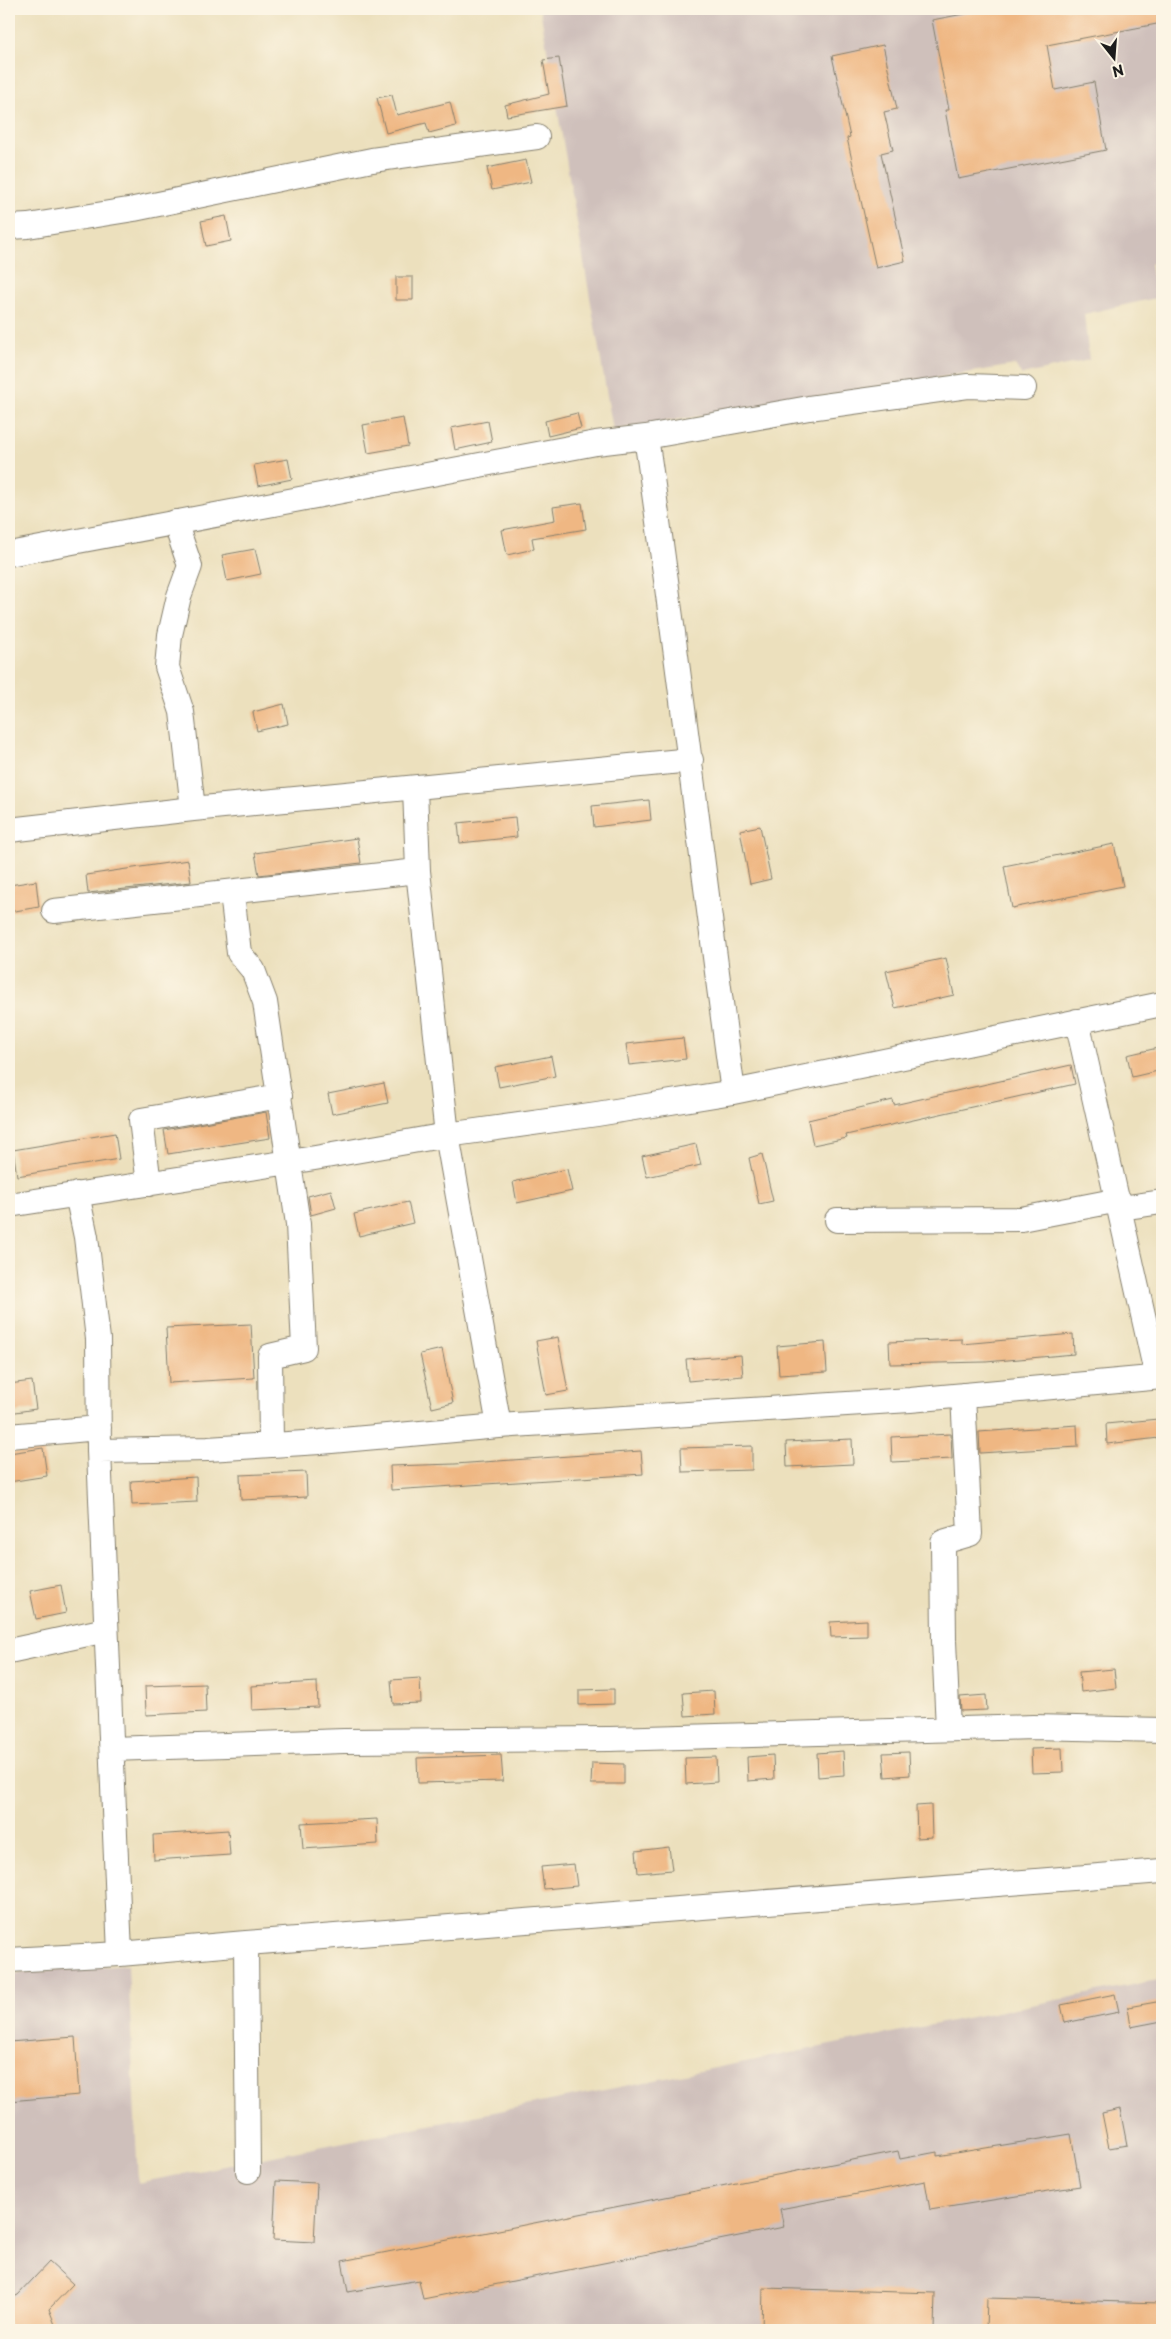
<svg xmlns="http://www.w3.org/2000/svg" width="1171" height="2339" font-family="'Playpen Sans',sans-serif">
  <rect width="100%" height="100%" fill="#fcf5e5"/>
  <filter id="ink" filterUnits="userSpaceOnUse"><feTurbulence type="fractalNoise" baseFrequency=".02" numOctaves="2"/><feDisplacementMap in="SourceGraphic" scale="10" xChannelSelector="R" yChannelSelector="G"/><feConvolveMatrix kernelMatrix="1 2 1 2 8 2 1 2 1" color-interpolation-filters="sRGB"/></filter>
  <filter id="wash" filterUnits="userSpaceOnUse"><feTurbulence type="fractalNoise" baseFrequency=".0096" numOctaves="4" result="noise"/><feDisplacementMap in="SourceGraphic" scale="20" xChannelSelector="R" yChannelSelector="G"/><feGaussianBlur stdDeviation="1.12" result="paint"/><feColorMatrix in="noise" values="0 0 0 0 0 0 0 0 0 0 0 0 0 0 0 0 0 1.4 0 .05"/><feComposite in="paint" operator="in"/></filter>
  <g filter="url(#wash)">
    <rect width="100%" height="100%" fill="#ece0bd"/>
    <path fill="#cfc0bb" d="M 540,9 L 1162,9 L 1162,261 L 1150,264 L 1156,298 L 1084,314 L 1089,360 L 1022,375 L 1015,365 L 613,430 Z
      M 128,1965 L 138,2183 L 1162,1979 L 1162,2330 L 9,2330 L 9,1974 Z"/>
    <g id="blocks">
      <path fill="#efb783" d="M 990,9 L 1162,9 L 1162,23 L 1047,45 L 1055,90 L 1094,82 L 1106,150 L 958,179 L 945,110 L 949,110 L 932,20 Z
        M 883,45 L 897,109 L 884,112 L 893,150 L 881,153 L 905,261 L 876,268 L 847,138 L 850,137 L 832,56 Z
        M 559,58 L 567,106 L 507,116 L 505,105 L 549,94 L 543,60 Z
        M 392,95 L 397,115 L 450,102 L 456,126 L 429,133 L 426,123 L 386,133 L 377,98 Z
        M 526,160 L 531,182 L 492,190 L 487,168 Z
        M 226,216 L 231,241 L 206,246 L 201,221 Z
        M 396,277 L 413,277 L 413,300 L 396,300 Z
        M 577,413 L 581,428 L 548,436 L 545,421 Z
        M 403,418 L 408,446 L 368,453 L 363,425 Z
        M 488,421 L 492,442 L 455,450 L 451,428 Z
        M 288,459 L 292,479 L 258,486 L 254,465 Z
        M 582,503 L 586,529 L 532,538 L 534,549 L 507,555 L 502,530 L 555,520 L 553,507 Z
        M 255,549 L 261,574 L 227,581 L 222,555 Z
        M 284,704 L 288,724 L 257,731 L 253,712 Z
        M 649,800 L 651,820 L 594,827 L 592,806 Z
        M 515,817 L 517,837 L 460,843 L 458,823 Z
        M 760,826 L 771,879 L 750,884 L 740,830 Z
        M 357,838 L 361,863 L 259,875 L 255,853 Z
        M 1114,844 L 1123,886 L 1012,908 L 1004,866 Z
        M 188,860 L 191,882 L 88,893 L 86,875 Z
        M 36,881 L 39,907 L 9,912 L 9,885 Z
        M 946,958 L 954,995 L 895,1008 L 886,971 Z
        M 683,1038 L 686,1059 L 629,1065 L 626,1044 Z
        M 1162,1047 L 1162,1070 L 1132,1077 L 1127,1055 Z
        M 551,1056 L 555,1076 L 499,1087 L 495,1067 Z
        M 1071,1065 L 1075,1084 L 846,1135 L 847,1138 L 813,1145 L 808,1120 L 893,1100 L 894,1105 Z
        M 384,1083 L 388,1103 L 332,1114 L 328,1094 Z
        M 266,1112 L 270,1138 L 168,1154 L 164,1130 Z
        M 115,1133 L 119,1159 L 17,1176 L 13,1150 Z
        M 696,1144 L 701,1165 L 647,1177 L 642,1156 Z
        M 762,1154 L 773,1201 L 759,1204 L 749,1158 Z
        M 567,1169 L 572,1191 L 517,1203 L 513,1182 Z
        M 331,1190 L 336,1208 L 311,1215 L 308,1196 Z
        M 408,1202 L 413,1223 L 359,1236 L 354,1214 Z
        M 251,1324 L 254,1378 L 169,1383 L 166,1328 Z
        M 1073,1334 L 1074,1354 L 986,1362 L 890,1364 L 889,1342 L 962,1339 L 962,1344 Z
        M 558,1337 L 568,1391 L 546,1395 L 536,1341 Z
        M 825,1342 L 827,1372 L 779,1375 L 777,1346 Z
        M 442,1349 L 453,1403 L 432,1408 L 420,1354 Z
        M 741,1355 L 743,1376 L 688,1381 L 686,1359 Z
        M 32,1381 L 36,1409 L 9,1413 L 9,1384 Z
        M 1158,1419 L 1159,1438 L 1107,1444 L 1106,1424 Z
        M 1077,1425 L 1078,1447 L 980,1453 L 979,1432 Z
        M 951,1434 L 952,1459 L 892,1462 L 891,1437 Z
        M 852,1439 L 853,1464 L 787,1467 L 786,1442 Z
        M 752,1446 L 752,1470 L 682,1472 L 681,1448 Z
        M 43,1448 L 47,1476 L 9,1482 L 9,1453 Z
        M 641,1451 L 643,1474 L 391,1490 L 390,1466 L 455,1464 Z
        M 306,1472 L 307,1497 L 241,1500 L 240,1475 Z
        M 196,1477 L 197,1502 L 132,1505 L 131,1481 Z
        M 61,1585 L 66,1613 L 36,1619 L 30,1591 Z
        M 867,1620 L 867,1636 L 831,1637 L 830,1622 Z
        M 1114,1669 L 1116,1688 L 1081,1692 L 1079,1672 Z
        M 420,1678 L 421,1703 L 393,1704 L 391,1680 Z
        M 317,1682 L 318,1707 L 252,1710 L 251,1686 Z
        M 205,1684 L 206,1712 L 146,1715 L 145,1686 Z
        M 614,1689 L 614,1704 L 579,1705 L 579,1690 Z
        M 714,1691 L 715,1714 L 685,1716 L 683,1693 Z
        M 986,1695 L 987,1710 L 961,1711 L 960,1697 Z
        M 1062,1748 L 1063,1772 L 1032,1773 L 1031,1749 Z
        M 843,1751 L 844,1775 L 818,1777 L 817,1753 Z
        M 909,1752 L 910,1775 L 885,1777 L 883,1753 Z
        M 501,1755 L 503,1781 L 418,1783 L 417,1758 Z
        M 773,1755 L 774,1779 L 748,1781 L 747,1757 Z
        M 716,1757 L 717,1782 L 686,1784 L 685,1758 Z
        M 592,1763 L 624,1764 L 624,1784 L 591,1784 Z
        M 931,1805 L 932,1837 L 917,1838 L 916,1806 Z
        M 377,1819 L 378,1844 L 303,1849 L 301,1823 Z
        M 228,1830 L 230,1855 L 154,1860 L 153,1835 Z
        M 669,1847 L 672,1870 L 638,1873 L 636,1851 Z
        M 574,1864 L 577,1886 L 544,1889 L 541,1867 Z
        M 1115,1994 L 1119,2012 L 1065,2023 L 1061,2005 Z
        M 1162,2001 L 1162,2021 L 1131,2027 L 1128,2007 Z
        M 75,2037 L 79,2095 L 9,2101 L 9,2042 Z
        M 1120,2109 L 1127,2145 L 1109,2148 L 1102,2113 Z
        M 1071,2134 L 1080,2186 L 930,2210 L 925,2181 L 780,2209 L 784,2227 L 423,2299 L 419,2280 L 348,2292 L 342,2261 L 898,2151 L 900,2159 L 937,2152 L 937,2156 Z
        M 276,2181 L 317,2183 L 314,2242 L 273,2240 Z
        M 49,2262 L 73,2284 L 49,2309 L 57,2330 L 9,2330 L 9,2299 L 18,2295 Z
        M 763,2288 L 935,2293 L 934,2330 L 762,2330 Z
        M 987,2298 L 1160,2303 L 1159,2330 L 986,2330 Z"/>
    </g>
  </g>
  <g filter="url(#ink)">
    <use href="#blocks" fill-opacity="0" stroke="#847e6c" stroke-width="1"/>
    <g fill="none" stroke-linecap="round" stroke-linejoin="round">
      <g stroke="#847e6c" stroke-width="26">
        <path id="minor" d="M 9,227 L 28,226 L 134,209 L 372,160 L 537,137
          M 646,437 C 678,655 703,874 733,1092
          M 175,522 L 190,566 L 179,596 L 170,635 L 167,667 L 182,712 L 193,809
          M 9,554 L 596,443 L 646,437 L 809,408 L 968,386 L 1024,388
          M 415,788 L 418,871 L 447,1135 L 499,1426
          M 9,830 L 193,809 L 691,760
          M 232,893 L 239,953 L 253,970 L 265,1002 L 298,1224 L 304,1348 L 270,1356 L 271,1445
          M 54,911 L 418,871
          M 1077,1021 L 1157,1377
          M 149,1184 L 141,1120 L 280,1096
          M 77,1194 L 86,1237 L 98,1339 L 99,1451 L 120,1954
          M 9,1205 L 315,1158 L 447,1135 L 597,1114 L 733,1092 L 1162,1004
          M 1121,1208 L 1162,1202
          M 837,1220 L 1021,1219 L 1119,1200
          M 9,1436 L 99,1428
          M 99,1451 L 208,1449 L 320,1442 L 499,1426 L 910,1400 L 1162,1377
          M 9,1651 L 106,1630
          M 948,1729 L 944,1641 L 943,1542 L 970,1534 L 963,1395
          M 112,1749 L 344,1741 L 610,1739 L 1033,1727 L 1162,1730
          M 246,1943 L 248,2171
          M 9,1960 L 120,1954 L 246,1943 L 1162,1871"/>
      </g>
      <use href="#minor" stroke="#fff" stroke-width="24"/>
    </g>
  </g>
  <rect width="1171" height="2339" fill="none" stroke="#fcf5e5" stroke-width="30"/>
  <g transform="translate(1114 58) rotate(163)" stroke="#fcf5e5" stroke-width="4" paint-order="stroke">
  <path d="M0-4L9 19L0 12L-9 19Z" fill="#1c1c1c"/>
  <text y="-8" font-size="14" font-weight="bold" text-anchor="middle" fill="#1c1c1c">N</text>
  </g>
</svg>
